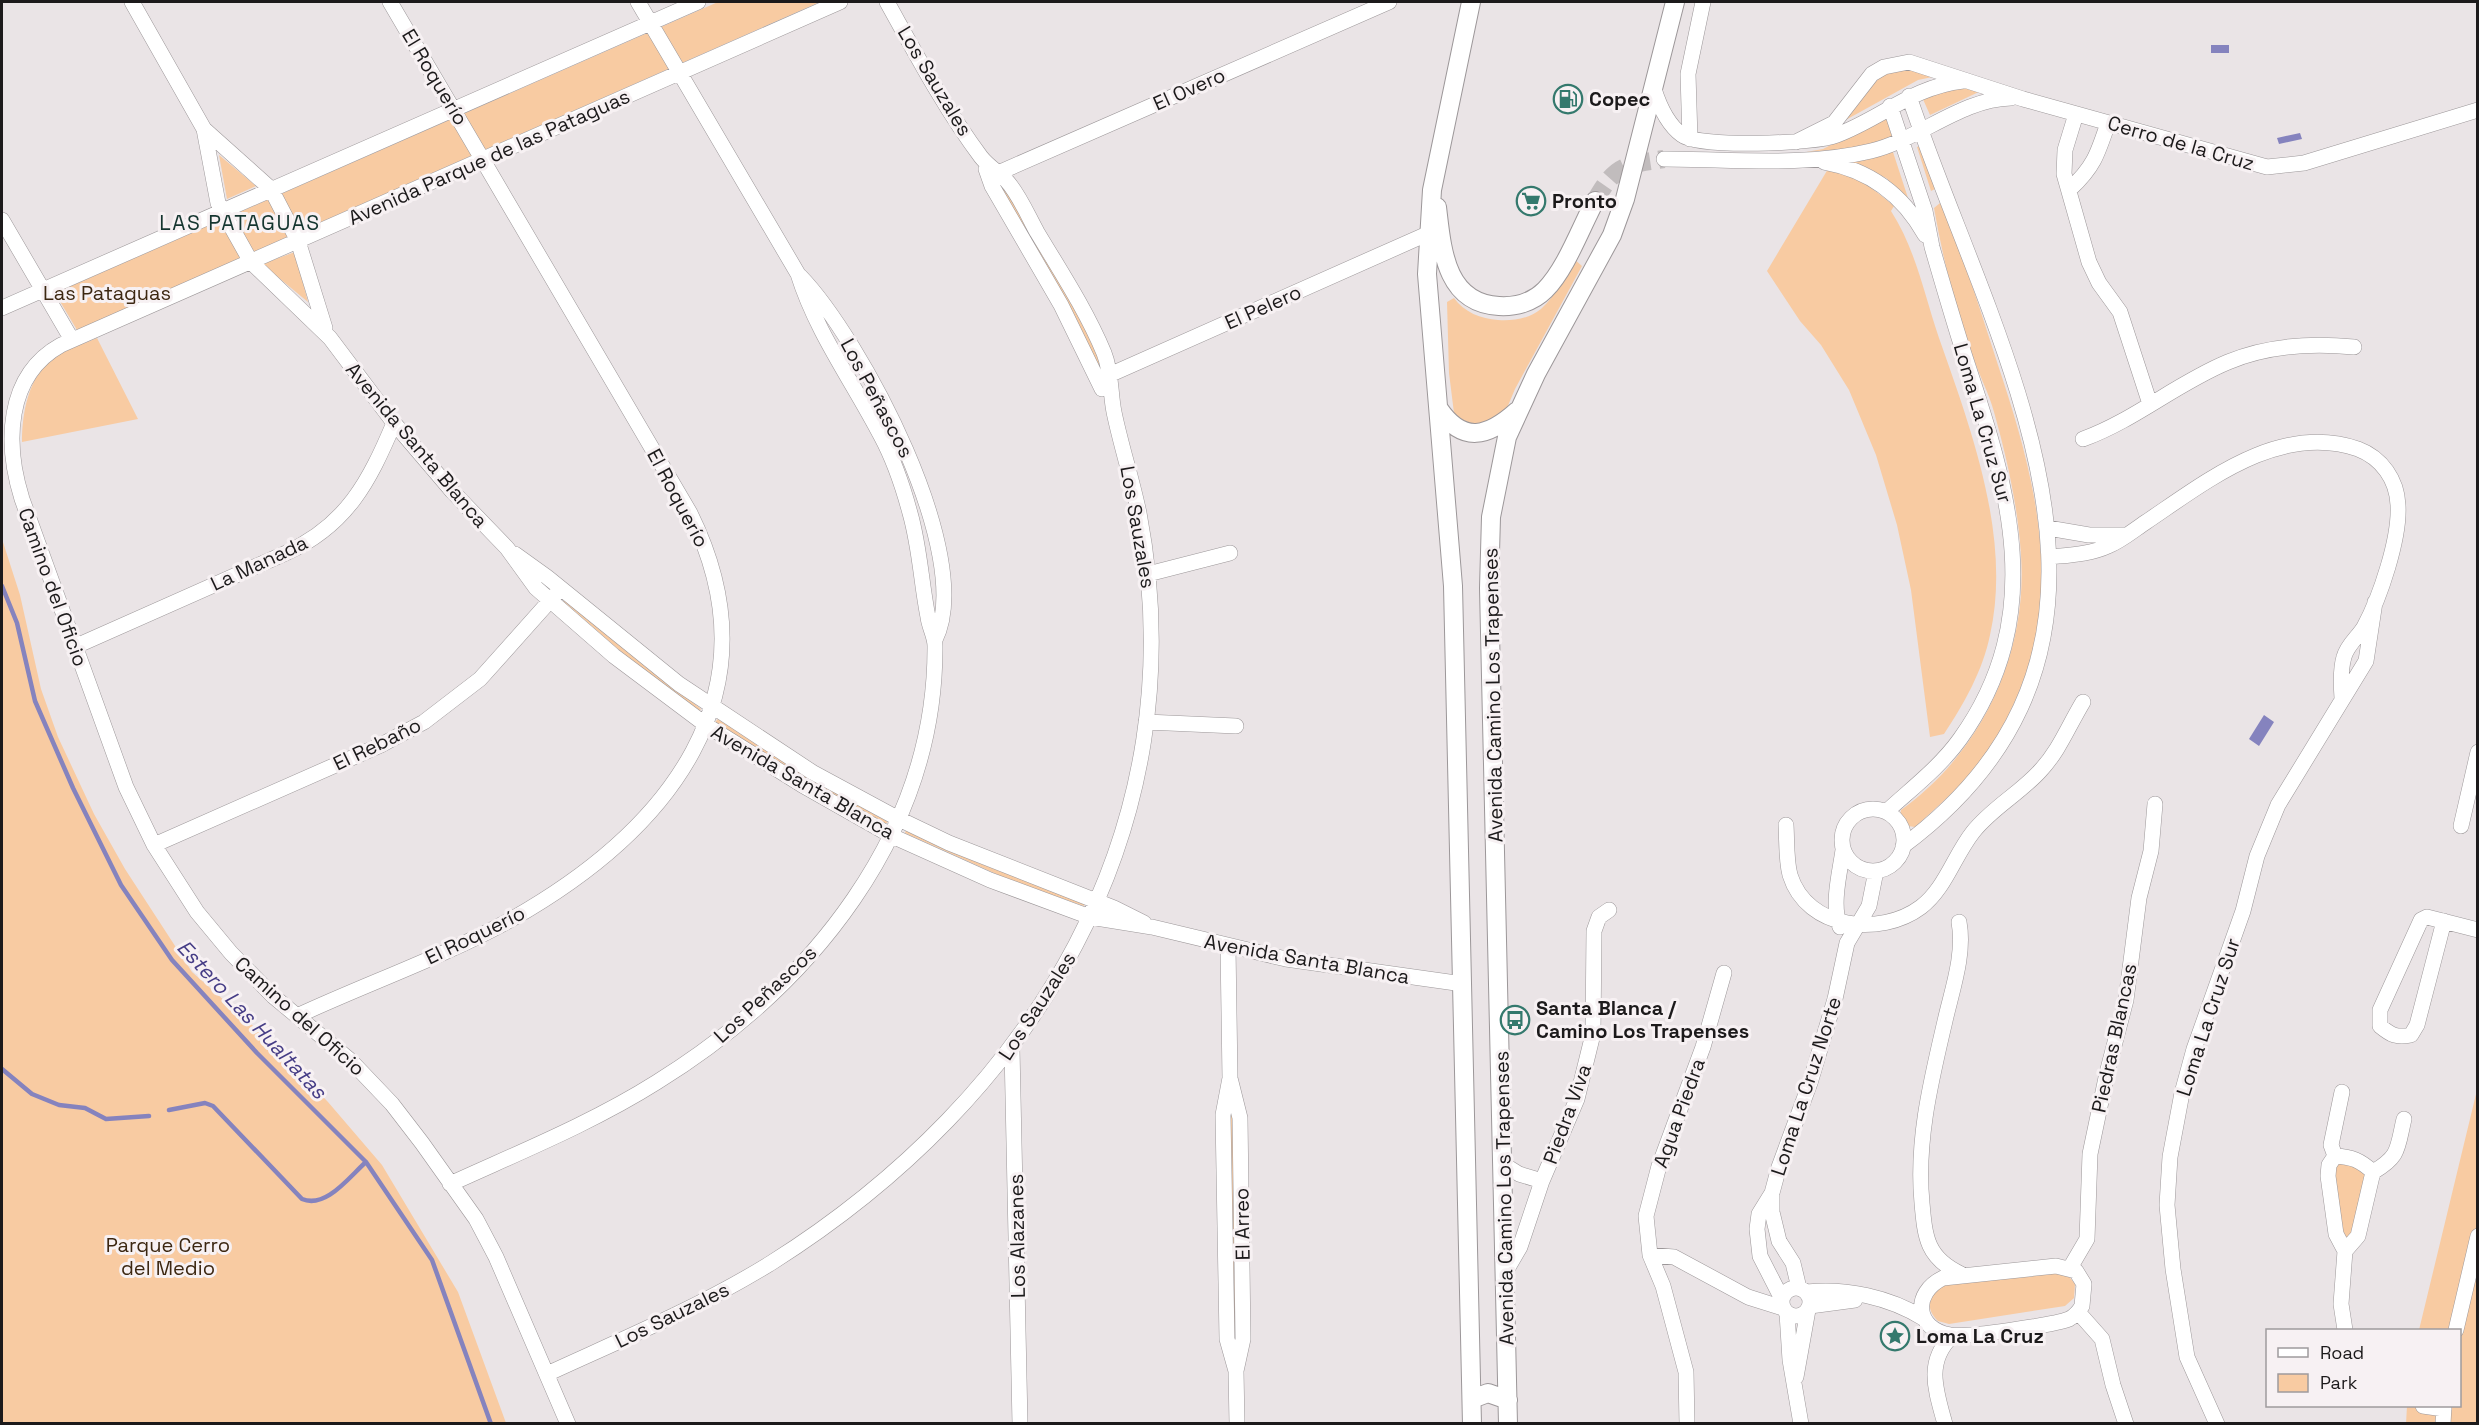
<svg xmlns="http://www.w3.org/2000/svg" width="2479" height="1425" font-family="'Space Grotesk',sans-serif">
  <rect width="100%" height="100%" fill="#eae4e6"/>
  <path fill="#f8cba2" d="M 718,2 L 820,2 L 77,330 L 55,293 Z
    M 1915,66 L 1942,75 L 1918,80 L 1842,122 L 1886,68 Z
    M 1944,87 L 1985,89 L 1930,115 L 1922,97 Z
    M 1883,118 L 1887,119 L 1892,136 L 1890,140 L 1857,148 L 1806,152 L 1823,149 Z
    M 1920,146 L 1935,189 L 1931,191 L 1917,147 Z
    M 1892,149 L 1908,198 L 1886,178 L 1846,159 Z
    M 219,155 L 256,186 L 227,199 Z
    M 1828,169 C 1854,173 1875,190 1894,206 L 1891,211 C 1916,250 1924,294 1939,338 C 1971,429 2012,538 1990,635 C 1983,670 1964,704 1944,734 L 1930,737 L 1911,590 L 1897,525 L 1876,455 L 1849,390 L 1821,345 L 1800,321 L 1767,271 Z
    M 1001,182 L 1068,295 L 1104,367 L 1101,371 L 1064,297 L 998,185 Z
    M 1940,203 C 1964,255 1980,310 1998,365 C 2043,500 2072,625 1987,752 C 1968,781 1940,804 1915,827 L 1908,826 L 1900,816 L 1901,810 C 1981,753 2028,654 2021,555 C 2018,507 2007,458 1994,412 C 1989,393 1979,375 1973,357 C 1955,308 1943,259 1934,208 Z
    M 1601,205 L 1574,259 L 1582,266 L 1515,389 L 1499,427 L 1481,429 L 1455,421 L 1449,373 L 1447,302 L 1454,298 C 1464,312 1481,319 1498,320 C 1512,321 1529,319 1541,309 C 1567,285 1585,237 1601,205 Z
    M 295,252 L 308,302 L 262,264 Z
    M 97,338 L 138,419 L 22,442 C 22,414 28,376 54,358 C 66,349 83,344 97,338 Z
    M 2,539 L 20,595 L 41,689 L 58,737 L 94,814 L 125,869 L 192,972 L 260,1032 L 328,1102 L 382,1165 L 458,1292 L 506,1423 L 2,1423 Z
    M 563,601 L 566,601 L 701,709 L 699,711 L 635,664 Z
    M 718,719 L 787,764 L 888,822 L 885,824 L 832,795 L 717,724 L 715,722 Z
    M 906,830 L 984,865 L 1085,903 L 1084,906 L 1012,881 L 905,833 Z
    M 2477,1090 L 2477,1423 L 2406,1424 L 2407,1406 L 2460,1406 L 2460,1330 L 2419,1330 Z
    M 1230,1107 L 1233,1108 L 1237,1341 L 1234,1342 Z
    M 2342,1160 L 2368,1175 L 2356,1226 L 2348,1239 L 2344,1236 L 2333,1179 L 2337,1163 Z
    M 2060,1270 L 2067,1274 L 2075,1284 L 2074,1298 L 2065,1306 L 1949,1324 L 1938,1321 C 1921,1305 1933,1290 1949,1281 Z"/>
  <path fill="#8583be" d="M 2211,45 L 2229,45 L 2229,53 L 2211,53 Z
    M 2300,133 L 2302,139 L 2279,144 L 2277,138 Z
    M 2264,715 L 2274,722 L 2259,746 L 2249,739 Z"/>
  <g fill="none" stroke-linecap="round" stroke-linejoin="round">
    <path stroke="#8583be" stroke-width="4.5" d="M 2,586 L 17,623 L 35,701 L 73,788 L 121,885 L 172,960 L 257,1053 L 366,1162 L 432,1260 L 491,1424
      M 2,1069 L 32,1094 L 59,1105 L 85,1108 L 106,1119 L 149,1116
      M 169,1110 L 205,1103 L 213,1106 L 302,1199 C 326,1209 349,1177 366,1162"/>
    <path stroke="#c1bcbd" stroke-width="18" stroke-dasharray="18 9" stroke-linecap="butt" d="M 1595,201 C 1616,164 1624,165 1664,159"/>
    <g stroke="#9c9799" stroke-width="16">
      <path id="minor" d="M 132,2 L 204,129 L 271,189 L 298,241 L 325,328
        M 1654,89 C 1659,105 1667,124 1682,135 C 1699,148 1815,144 1837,135 C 1882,118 1912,87 1963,81
        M 2076,114 L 2065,150 L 2064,174 L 2089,262 L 2099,283 L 2120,312 L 2150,404
        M 204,129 L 218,203 L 251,262 L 330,338 L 394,423 L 452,491 L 507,548 L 536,588 L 614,656 L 706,725 L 802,785 L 892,836 L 990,880 L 1090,917 L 1152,927 L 1286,959 L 1463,984
        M 1690,139 L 1688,74 L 1703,2
        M 1796,142 L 1834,123 L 1872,74 L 1884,67 L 1909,62 L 2023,99 L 2267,167 L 2304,163 L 2478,110
        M 1664,159 C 1732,159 1805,167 1871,151 C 1920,139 1961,99 2011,98
        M 1824,162 C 1869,170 1903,195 1925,235
        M 986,169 L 992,186 L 1061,305 L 1102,389
        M 991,176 L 1389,2
        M 2070,189 C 2094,167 2098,153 2108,123
        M 2,220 L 72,340
        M 800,276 C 860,338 977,556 935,640
        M 2,308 L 698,2
        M 1098,380 L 1427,234
        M 2083,439 C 2135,420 2177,383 2228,362 C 2268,345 2312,343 2354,347
        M 2048,528 L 2089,535 L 2124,535
        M 515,554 L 547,577 L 679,684 L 812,772 L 899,819 L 949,843 L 1114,908 L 1144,923
        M 2050,557 C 2069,555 2091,554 2108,546 C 2121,541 2134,530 2146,522 C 2207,481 2280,422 2358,449 C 2382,458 2397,480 2398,505 C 2400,538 2380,598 2364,627 C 2358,637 2347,645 2344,657 C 2340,670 2341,685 2342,698
        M 1148,574 L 1230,553
        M 74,647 L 286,553 C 347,525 369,482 394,423
        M 1146,722 L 1236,726
        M1842 840a31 31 0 1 1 62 0a31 31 0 1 1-62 0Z
        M 1886,812 C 1911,789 1940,767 1960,739 C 2048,616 2009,490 1966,360 C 1954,323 1943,285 1932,247 L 1925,211 L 1890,106
        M 1786,825 C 1787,841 1786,860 1790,875 C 1807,930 1881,937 1921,907 C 1945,889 1954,856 1973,832 C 1992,808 2019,794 2040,771 C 2059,751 2069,725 2083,702
        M 2461,826 L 2478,752
        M 154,845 L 381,745 L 424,722 L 480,679 L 555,595
        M 1903,846 C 2180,640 1993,349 1909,96
        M 2444,921 L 2417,1025 L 2411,1035 C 2396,1038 2391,1035 2380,1026 L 2380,1010 L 2421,920 L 2427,917 L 2478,930
        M 1959,922 C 1965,954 1952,990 1945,1021 C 1931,1081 1916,1141 1922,1203 C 1925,1238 1927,1258 1961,1274
        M 1840,927 C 1831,905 1840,872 1843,850
        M 1228,947 L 1230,1078 L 1223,1115 L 1227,1339 L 1236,1371 L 1237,1424
        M 297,1016 C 368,983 443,957 512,919 C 667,831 780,695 690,513 L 390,2
        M 1012,1049 L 1020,1424
        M 1230,1078 L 1240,1118 L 1243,1339 L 1236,1371
        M 2335,1156 L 2329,1165 L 2328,1176 L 2336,1234 L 2345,1251 L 2341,1304 L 2345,1330
        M 2335,1156 C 2352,1157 2360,1160 2373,1172 L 2358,1236 L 2345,1251
        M 2335,1156 L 2331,1145 L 2342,1092
        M 1503,1164 L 1519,1174 L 1542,1181 L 1520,1247 L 1506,1271
        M 2373,1172 C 2400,1156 2397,1149 2404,1119
        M 1542,1181 L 1577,1099 L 1593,1034 L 1594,931 L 1599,917 L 1609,910
        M 450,1184 C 520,1152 592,1123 657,1082 C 810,987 936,834 935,646 C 935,636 929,627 928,617 C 921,582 920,548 910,513 C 903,487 894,460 881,436 C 853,382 816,332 798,274 L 638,2
        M 1772,1193 L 1772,1212 L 1779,1241 L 1793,1263 L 1799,1288
        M 1650,1255 L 1674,1257 L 1748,1297 L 1783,1308
        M 2056,1266 L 2076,1271 L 2084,1284 L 2082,1306 C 2079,1311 2075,1316 2069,1319 C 2054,1325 1965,1338 1950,1335 C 1915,1329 1912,1293 1943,1278 Z
        M 2070,1268 L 2087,1239 L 2090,1154 L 2107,1073 L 2126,1000 L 2139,898 L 2151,851 L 2155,804
        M1782 1302a14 14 0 1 1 28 0a14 14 0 1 1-28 0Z
        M 1807,1292 C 1846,1288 1889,1297 1923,1318
        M 1782,1299 L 1760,1256 L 1757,1229 L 1759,1214 L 1772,1193 L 1779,1167 L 1810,1083 L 1835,999 L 1847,943 L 1869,906 L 1876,871
        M 1810,1306 L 1855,1300
        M 2078,1312 L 2102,1339 L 2113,1385 L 2126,1424
        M 1787,1313 L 1790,1360 L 1801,1424
        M 2456,1330 L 2478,1236
        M 547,1374 C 623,1339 700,1307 771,1263 C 1033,1098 1199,829 1139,513 C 1132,479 1121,446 1114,412 C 1110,392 1112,373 1104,353 C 1086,310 1061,272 1037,232 C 1028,216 1019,194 1006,180 C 998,172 988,166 981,157 C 945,109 916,54 887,2
        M 1796,1377 L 1808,1310
        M 2423,1406 L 2444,1409
        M 568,1424 L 496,1257 L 476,1219 L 422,1143 L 392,1104 L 351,1061 L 273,996 L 231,953 L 197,912 L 154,845 L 126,787 L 22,499 C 5,445 5,376 61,345 L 840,2
        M 1687,1424 L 1686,1372 L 1663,1286 L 1650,1255 L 1646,1216 L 1659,1166 L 1703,1047 L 1724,973
        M 1945,1424 C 1936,1391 1925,1362 1952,1336
        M 2217,1424 L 2187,1357 L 2173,1269 L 2167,1205 L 2170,1157 L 2182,1093 L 2194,1049 L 2243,911 L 2257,856 L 2278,805 L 2366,661 L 2375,602
        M 2443,1424 L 2444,1406"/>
    </g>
    <g stroke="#9c9799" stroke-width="20">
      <path id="major" d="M 1471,2 L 1432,190 L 1427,274 L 1453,586 L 1472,1424
        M 1437,207 C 1442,249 1445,303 1499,306 C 1516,307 1533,302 1545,290 C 1566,269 1581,227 1595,201
        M 1439,409 C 1463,444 1488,437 1517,411
        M 1472,1399 L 1488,1393 L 1508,1400
        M 1508,1424 L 1489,588 L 1491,517 L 1507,437 L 1536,374 L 1612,235 L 1625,199 L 1675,2"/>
    </g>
    <use href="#minor" stroke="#fff" stroke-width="15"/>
    <use href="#major" stroke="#fff" stroke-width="18"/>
  </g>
  <defs>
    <g id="fuel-ring" transform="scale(1.5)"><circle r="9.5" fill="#f7f1f3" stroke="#34796d" stroke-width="1.5"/><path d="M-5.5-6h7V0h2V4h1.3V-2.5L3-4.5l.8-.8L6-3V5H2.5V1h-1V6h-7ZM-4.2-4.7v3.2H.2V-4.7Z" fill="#34796d"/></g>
    <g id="supermarket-ring" transform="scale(1.5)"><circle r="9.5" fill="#f7f1f3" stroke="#34796d" stroke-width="1.5"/><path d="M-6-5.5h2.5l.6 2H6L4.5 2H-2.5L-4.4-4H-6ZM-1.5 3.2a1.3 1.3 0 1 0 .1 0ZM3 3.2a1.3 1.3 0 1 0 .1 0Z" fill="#34796d"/></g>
    <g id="bus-ring" transform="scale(1.5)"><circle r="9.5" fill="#f7f1f3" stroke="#34796d" stroke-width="1.5"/><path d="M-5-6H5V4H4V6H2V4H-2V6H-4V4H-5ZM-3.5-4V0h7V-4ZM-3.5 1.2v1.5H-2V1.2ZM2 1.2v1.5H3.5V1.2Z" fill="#34796d"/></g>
    <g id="sight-ring" transform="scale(1.5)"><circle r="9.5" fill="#f7f1f3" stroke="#34796d" stroke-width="1.5"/><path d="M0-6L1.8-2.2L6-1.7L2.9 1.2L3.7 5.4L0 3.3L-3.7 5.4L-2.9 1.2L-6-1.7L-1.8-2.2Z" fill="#34796d"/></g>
  </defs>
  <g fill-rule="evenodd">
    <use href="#fuel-ring" x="1568" y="99"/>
    <use href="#supermarket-ring" x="1531" y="201"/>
    <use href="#bus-ring" x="1515" y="1020"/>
    <use href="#sight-ring" x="1895" y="1336"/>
  </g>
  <g text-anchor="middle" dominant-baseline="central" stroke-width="6" stroke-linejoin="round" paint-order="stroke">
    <g font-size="20" fill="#1c1a1b" stroke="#f7f1f3">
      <text transform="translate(435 77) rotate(59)">El Roquerío</text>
      <text transform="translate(935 81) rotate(59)">Los Sauzales</text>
      <text transform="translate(1189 89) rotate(-24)">El Overo</text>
      <text transform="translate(2181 143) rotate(16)">Cerro de la Cruz</text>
      <text transform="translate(489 157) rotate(-24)">Avenida Parque de las Pataguas</text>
      <text transform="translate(1263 307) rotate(-24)">El Pelero</text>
      <text transform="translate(877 398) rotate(62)">Los Peñascos</text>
      <text transform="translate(1983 423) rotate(74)">Loma La Cruz Sur</text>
      <text transform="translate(417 445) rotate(50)">Avenida Santa Blanca</text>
      <text transform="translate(678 498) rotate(62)">El Roquerío</text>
      <text transform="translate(1138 527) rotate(80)">Los Sauzales</text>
      <text transform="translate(259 563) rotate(-25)">La Manada</text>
      <text transform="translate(53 587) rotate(70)">Camino del Oficio</text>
      <text transform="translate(1493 695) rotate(-91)">Avenida Camino Los Trapenses</text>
      <text transform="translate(377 744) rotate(-26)">El Rebaño</text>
      <text transform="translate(803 782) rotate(30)">Avenida Santa Blanca</text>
      <text transform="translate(475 935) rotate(-26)">El Roquerío</text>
      <text transform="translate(1307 959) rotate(10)">Avenida Santa Blanca</text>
      <text transform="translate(765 994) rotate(-43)">Los Peñascos</text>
      <text transform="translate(1037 1006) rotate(-57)">Los Sauzales</text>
      <text transform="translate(300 1016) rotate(42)">Camino del Oficio</text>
      <text transform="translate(2208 1017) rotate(-72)">Loma La Cruz Sur</text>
      <text transform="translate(2114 1038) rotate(-78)">Piedras Blancas</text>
      <text transform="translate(1806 1086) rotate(-72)">Loma La Cruz Norte</text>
      <text transform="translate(1679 1113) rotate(-70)">Agua Piedra</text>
      <text transform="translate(1567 1114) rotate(-70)">Piedra Viva</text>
      <text transform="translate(1504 1198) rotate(-91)">Avenida Camino Los Trapenses</text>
      <text transform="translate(1242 1224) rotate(-91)">El Arreo</text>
      <text transform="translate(1017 1236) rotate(-91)">Los Alazanes</text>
      <text transform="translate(672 1315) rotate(-26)">Los Sauzales</text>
    </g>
    <g font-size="20" font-weight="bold" fill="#1c1a1b" stroke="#f7f1f3" text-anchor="start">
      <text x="1589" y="99">Copec</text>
      <text x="1552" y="201">Pronto</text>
      <text x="1536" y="1008">Santa Blanca /<tspan x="1536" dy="23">Camino Los Trapenses</tspan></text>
      <text x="1916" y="1336">Loma La Cruz</text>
    </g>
    <g font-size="20" fill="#3c2711" stroke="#f7f1f3">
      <text x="107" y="293">Las Pataguas</text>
      <text x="168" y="1245">Parque Cerro<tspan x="168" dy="23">del Medio</tspan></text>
    </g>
    <g font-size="21" letter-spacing="1.5" fill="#14352f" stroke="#f7f1f3">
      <text x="240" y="222">LAS PATAGUAS</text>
    </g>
    <g font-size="21" font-style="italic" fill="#463d86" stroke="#f7f1f3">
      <text transform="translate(252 1019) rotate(47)">Estero Las Hualtatas</text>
    </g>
  </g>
  <rect width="2479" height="1425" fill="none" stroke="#1c1a1b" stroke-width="6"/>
  <rect x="2266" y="1329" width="195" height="78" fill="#f7f1f3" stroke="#9f9b9d" stroke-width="1.5"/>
  <rect x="2278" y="1348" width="30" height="9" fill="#ffffff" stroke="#9f9b9d" stroke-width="1.5"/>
  <text x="2320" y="1359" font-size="18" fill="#1c1a1b">Road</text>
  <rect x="2278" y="1374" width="30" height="18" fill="#f8cba2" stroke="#9f9b9d" stroke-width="1.5"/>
  <text x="2320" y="1389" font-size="18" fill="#1c1a1b">Park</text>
</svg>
